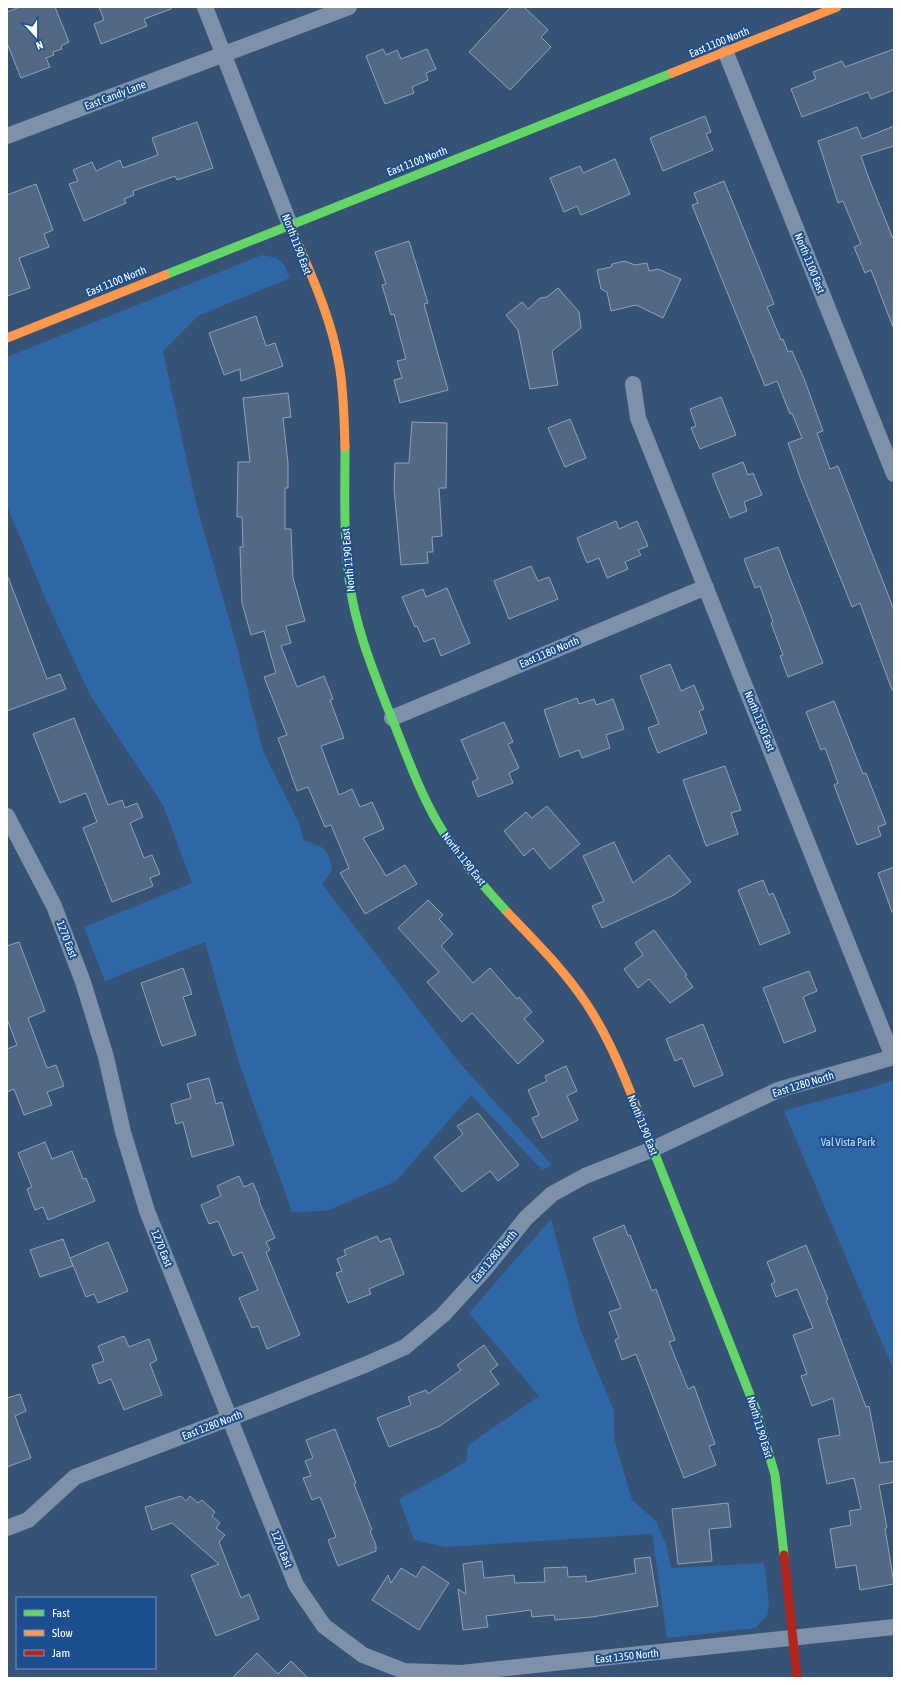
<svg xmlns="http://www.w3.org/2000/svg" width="901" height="1685" font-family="'Asap Condensed',sans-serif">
  <rect width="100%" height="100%" fill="#365274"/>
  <path fill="#2f66a5" d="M 262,255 L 277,258 L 285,266 L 290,278 L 198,316 L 163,351 L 196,503 L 234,636 L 263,751 L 300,825 L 303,840 C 325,847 329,848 332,871 L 322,884 L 458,1061 L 552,1165 L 542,1170 L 471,1095 L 396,1181 L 327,1211 L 292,1212 L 239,1063 L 205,942 L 105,981 L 84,927 L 192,883 L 163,805 L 90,695 L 46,600 L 7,506 L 7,357 Z
    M 894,1080 L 894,1371 L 784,1111 C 821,1099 858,1093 894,1080 Z
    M 551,1219 L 580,1329 L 614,1411 L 614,1438 L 632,1500 L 656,1521 L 667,1547 L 671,1568 L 764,1563 L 769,1604 L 767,1616 L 755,1628 L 667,1638 L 652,1534 L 446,1547 L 414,1540 L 399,1499 L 447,1473 L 466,1461 L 468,1445 L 539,1396 L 469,1313 Z"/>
  <path fill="#526984" stroke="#92a2b6" d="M 20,7 L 55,7 L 69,42 L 61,46 L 62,49 L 53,52 L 54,55 L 46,58 L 50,67 L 21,78 L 7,43 L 7,12 Z
    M 99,7 L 171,7 L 171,9 L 144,19 L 147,26 L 101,44 L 94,24 L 104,20 Z
    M 511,7 L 524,7 L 548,30 L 541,37 L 551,47 L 510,90 L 469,52 Z
    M 383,49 L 386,55 L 397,50 L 401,59 L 427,49 L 436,69 L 426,73 L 428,80 L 412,87 L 414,93 L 385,104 L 366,56 Z
    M 894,49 L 894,90 L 871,99 L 868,92 L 802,117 L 791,89 L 816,79 L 813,72 L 842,61 L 845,67 Z
    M 705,116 L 711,132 L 706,134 L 713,150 L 663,171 L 650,138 Z
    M 197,122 L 213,168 L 177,180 L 175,176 L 133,191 L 134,195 L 124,199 L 126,203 L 84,221 L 69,184 L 78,181 L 73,170 L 92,162 L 96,171 L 120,160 L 123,168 L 158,155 L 152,138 Z
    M 894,126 L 894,146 L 861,156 L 869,179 L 894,241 L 893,327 L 871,270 L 865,273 L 854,247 L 861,244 L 843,201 L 838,203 L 818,141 L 857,127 L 862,139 Z
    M 615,159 L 630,194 L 581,215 L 577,206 L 564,212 L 550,178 L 580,166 L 583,173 Z
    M 724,181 L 774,304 L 767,307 L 781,340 L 783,339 L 788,352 L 792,351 L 805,381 L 823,431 L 817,433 L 830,469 L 838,466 L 894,610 L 894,690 L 892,690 L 860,603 L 852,607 L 801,480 L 788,443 L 802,438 L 792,413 L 790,414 L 777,381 L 765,386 L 692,205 L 698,203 L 694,193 Z
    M 36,184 L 53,230 L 44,234 L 49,247 L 19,258 L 30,288 L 7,296 L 7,195 Z
    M 409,241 L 428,303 L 424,304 L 448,390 L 400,403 L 394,380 L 402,378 L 397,361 L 406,359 L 394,314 L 391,315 L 382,285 L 386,284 L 375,252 Z
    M 625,261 L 635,265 L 647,263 L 649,271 L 658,269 L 681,279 L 663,318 L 636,305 L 611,311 L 607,292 L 601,289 L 597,270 L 611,267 L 612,264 Z
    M 558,288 L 579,312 L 581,328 L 552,351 L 558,385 L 530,389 L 518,330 L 506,315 L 522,302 L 528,309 L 540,298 L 547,297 Z
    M 256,316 L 266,346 L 275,343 L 283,366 L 241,381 L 240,369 L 224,375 L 209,333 Z
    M 288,393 L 291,417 L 283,418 L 288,463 L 288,488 L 285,488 L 285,529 L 291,529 L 293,578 L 305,621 L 286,626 L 291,643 L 281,646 L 297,687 L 324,676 L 333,699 L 330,700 L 344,738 L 321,746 L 339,795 L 352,789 L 360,807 L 372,802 L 384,829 L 363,838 L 386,876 L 405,865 L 417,884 L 365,914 L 340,873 L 349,868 L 331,825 L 325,827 L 308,787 L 297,791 L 278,738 L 287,735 L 264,677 L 276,673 L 264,631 L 251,635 L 242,603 L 240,547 L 243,547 L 242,517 L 237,517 L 238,462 L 250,462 L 243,398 Z
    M 721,397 L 736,435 L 700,449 L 691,428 L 696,426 L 690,409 Z
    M 570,419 L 586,458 L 565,467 L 548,428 Z
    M 412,422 L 447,423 L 446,488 L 439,488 L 442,536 L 432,537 L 433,552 L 427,552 L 428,563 L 401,565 L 394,488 L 395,463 L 409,463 Z
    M 743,462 L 748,475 L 753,473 L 762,495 L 744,502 L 747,511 L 730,518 L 712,474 Z
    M 616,521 L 619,529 L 637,521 L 648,546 L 638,550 L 641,555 L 625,562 L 628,569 L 607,578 L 599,558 L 587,563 L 577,538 Z
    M 778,547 L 823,663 L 788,677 L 780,656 L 783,655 L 771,623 L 773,622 L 760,586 L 755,588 L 744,559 Z
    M 531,566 L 538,581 L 549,577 L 558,599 L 509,619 L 494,581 Z
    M 7,577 L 8,577 L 47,679 L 60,674 L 66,689 L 7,711 Z
    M 447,588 L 470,643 L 441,656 L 434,638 L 424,642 L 417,626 L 415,627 L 402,597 L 423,589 L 426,597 Z
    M 670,664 L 681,691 L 694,685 L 704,709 L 699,711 L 707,733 L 658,753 L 648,728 L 659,724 L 640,676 Z
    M 577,698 L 579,704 L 594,699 L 596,705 L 613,699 L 624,729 L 606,735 L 610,748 L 582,758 L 579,750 L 560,757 L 544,710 Z
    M 834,701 L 863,774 L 866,773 L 886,824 L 878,827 L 881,836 L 857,845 L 834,785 L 838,783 L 825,748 L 821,750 L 806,712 Z
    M 74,718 L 108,805 L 122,800 L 125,808 L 137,803 L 143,817 L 130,823 L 144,858 L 152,855 L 160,874 L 150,878 L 153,886 L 112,902 L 83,828 L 97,822 L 86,793 L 60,803 L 33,734 Z
    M 504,722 L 513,742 L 508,744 L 519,768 L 509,773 L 513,783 L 478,797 L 472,782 L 478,779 L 461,740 Z
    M 725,766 L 741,810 L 731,813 L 738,834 L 706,846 L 683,780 Z
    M 547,806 L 580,844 L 550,869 L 533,848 L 524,856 L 504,831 L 526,812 L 532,818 Z
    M 614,842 L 633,883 L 669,855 L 691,882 L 674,895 L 602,928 L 592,906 L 604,901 L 583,856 Z
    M 894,867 L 894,912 L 892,912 L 878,873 Z
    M 763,880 L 769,895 L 773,893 L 790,933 L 760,945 L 738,890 Z
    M 428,900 L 443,915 L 439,919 L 453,934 L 441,946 L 473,983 L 490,968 L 517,999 L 519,997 L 532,1012 L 524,1019 L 544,1041 L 518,1064 L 472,1013 L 462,1022 L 427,982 L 439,972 L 398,928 Z
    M 654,930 L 687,975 L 685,976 L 693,987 L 670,1003 L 649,979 L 638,988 L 624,969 L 643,955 L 635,943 Z
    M 19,942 L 45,1011 L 28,1018 L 47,1068 L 56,1065 L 64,1086 L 47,1092 L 52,1105 L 24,1115 L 14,1089 L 7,1092 L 7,1049 L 17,1045 L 7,1019 L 7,946 Z
    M 183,968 L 192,994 L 183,997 L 196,1035 L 162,1046 L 141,983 Z
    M 809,971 L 817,991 L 803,997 L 816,1031 L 784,1043 L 763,988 Z
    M 703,1024 L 723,1075 L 694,1087 L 682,1058 L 675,1061 L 666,1039 Z
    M 566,1066 L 577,1091 L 567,1096 L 578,1120 L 542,1138 L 532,1118 L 539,1115 L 528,1090 L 547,1081 L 545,1076 Z
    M 209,1078 L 216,1104 L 222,1102 L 234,1145 L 192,1157 L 183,1122 L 176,1124 L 171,1104 L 191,1098 L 187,1084 Z
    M 478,1113 L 519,1165 L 498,1181 L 490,1171 L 462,1192 L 434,1157 L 463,1134 L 457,1126 Z
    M 45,1142 L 52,1159 L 72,1151 L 83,1179 L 86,1178 L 95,1201 L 48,1220 L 43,1207 L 35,1210 L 27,1189 L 32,1187 L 18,1153 Z
    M 239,1176 L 244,1187 L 253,1183 L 260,1200 L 259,1201 L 275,1238 L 266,1242 L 270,1250 L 266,1252 L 300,1335 L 267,1349 L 258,1326 L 252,1328 L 239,1298 L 258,1290 L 242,1252 L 233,1256 L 218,1221 L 209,1224 L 201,1205 L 221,1196 L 217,1186 Z
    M 624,1225 L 628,1236 L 630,1235 L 652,1291 L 656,1289 L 675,1340 L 669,1342 L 688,1389 L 694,1386 L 715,1444 L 709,1446 L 716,1465 L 684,1478 L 636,1354 L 622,1360 L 615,1340 L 619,1338 L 609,1312 L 621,1308 L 593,1238 Z
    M 377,1236 L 380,1242 L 390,1238 L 404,1274 L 369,1289 L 371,1294 L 348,1303 L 336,1273 L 342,1271 L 337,1259 L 346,1255 L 344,1250 Z
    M 63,1239 L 73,1266 L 40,1277 L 30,1250 Z
    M 108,1242 L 128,1291 L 98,1303 L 94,1294 L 86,1297 L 70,1258 Z
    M 806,1245 L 828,1299 L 826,1300 L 866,1407 L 869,1406 L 880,1463 L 894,1461 L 894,1482 L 879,1485 L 887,1528 L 885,1528 L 894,1584 L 860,1590 L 856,1565 L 836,1568 L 830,1529 L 851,1525 L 849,1511 L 861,1509 L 854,1478 L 827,1484 L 818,1439 L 840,1435 L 833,1398 L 812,1406 L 801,1376 L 807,1374 L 793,1335 L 813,1328 L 797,1289 L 776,1297 L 771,1284 L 775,1282 L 767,1262 Z
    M 124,1336 L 129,1347 L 149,1339 L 157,1360 L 150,1364 L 162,1395 L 124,1410 L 111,1379 L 99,1384 L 92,1365 L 104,1361 L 98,1346 Z
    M 484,1345 L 498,1365 L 490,1371 L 499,1384 L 440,1426 L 389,1447 L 377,1418 L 411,1405 L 408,1397 L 426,1390 L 428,1394 L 461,1370 L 457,1365 Z
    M 20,1394 L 26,1411 L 15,1416 L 31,1458 L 7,1467 L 7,1398 Z
    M 335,1429 L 356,1483 L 354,1484 L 372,1530 L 370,1531 L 376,1545 L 376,1551 L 338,1566 L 328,1540 L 336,1537 L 320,1497 L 312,1500 L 303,1478 L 311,1476 L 305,1461 L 313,1458 L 306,1440 Z
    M 181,1496 L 186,1501 L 190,1496 L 198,1503 L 202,1500 L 215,1512 L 212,1516 L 220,1523 L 216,1528 L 225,1535 L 219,1542 L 241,1598 L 249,1594 L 259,1619 L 216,1636 L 191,1575 L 219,1564 L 172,1523 L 152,1530 L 145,1507 Z
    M 728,1503 L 731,1527 L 709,1529 L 712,1561 L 678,1564 L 672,1509 Z
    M 650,1557 L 658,1606 L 592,1617 L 555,1620 L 554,1615 L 532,1617 L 531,1610 L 486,1616 L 488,1627 L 463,1630 L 458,1589 L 466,1594 L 463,1564 L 482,1561 L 484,1578 L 514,1575 L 515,1583 L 545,1582 L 544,1568 L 567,1567 L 568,1577 L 586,1576 L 586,1582 L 636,1573 L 634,1559 Z
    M 423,1566 L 449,1583 L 419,1630 L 372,1600 L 388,1575 L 391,1583 L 401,1568 L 416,1577 Z
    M 257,1653 L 278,1674 L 291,1661 L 308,1678 L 232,1678 Z"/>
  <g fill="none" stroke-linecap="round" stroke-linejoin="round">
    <path stroke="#7d92a8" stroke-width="16" d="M 205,7 L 290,225
      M 726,53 L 894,474
      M 7,136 L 349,7
      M 633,384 L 638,418 L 893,1057
      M 392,718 L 706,587
      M 7,816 L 54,906 L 83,982 L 106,1057 L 123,1132 L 147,1211 L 296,1585 L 324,1626 L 363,1655 L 404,1671 L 461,1673 L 894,1627
      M 7,1528 L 28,1520 L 75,1477 L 262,1406 L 367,1364 L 405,1347 L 443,1315 L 485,1269 L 526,1218 L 552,1194 L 585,1176 L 653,1149 L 778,1090 L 894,1057"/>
    <path stroke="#63d668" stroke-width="9" d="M 165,275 L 672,73
      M 345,447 C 345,493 343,540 350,586 C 356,627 371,665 386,704 C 403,744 417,788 439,825 C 458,857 483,886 508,913
      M 645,1129 L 756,1410 L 775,1475 L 784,1555"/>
    <path stroke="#ff974d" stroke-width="9" d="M 672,73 L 837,7
      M 290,225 C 309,270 331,316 339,364 C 344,391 344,419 345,447
      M 7,338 L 165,275
      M 508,913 C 535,941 564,970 586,1003 C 612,1042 628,1086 645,1129"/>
    <path stroke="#b3261e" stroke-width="9" d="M 784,1555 L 797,1678"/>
  </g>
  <g text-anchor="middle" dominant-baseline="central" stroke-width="4" stroke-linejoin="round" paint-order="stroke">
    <g font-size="11" fill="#fff" stroke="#1b4f8f">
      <text transform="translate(719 42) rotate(-22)">East 1100 North</text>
      <text transform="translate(115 95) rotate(-21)">East Candy Lane</text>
      <text transform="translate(417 161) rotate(-21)">East 1100 North</text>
      <text transform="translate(297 244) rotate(69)">North 1190 East</text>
      <text transform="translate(810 263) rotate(68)">North 1100 East</text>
      <text transform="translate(116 281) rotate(-22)">East 1100 North</text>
      <text transform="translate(348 560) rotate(-95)">North 1190 East</text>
      <text transform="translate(549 652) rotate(-23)">East 1180 North</text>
      <text transform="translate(760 721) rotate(68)">North 1150 East</text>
      <text transform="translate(464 859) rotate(52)">North 1190 East</text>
      <text transform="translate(67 939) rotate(69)">1270 East</text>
      <text transform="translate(803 1084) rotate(-17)">East 1280 North</text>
      <text transform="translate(643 1125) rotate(68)">North 1190 East</text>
      <text transform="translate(162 1248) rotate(68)">1270 East</text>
      <text transform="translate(494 1256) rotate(-50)">East 1280 North</text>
      <text transform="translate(212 1425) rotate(-21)">East 1280 North</text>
      <text transform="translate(760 1427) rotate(73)">North 1190 East</text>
      <text transform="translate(282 1549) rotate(68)">1270 East</text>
      <text transform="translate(627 1656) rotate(-6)">East 1350 North</text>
    </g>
    <g font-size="11" fill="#cfe3fa" stroke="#1b4f8f">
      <text x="848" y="1142">Val Vista Park</text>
    </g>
  </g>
  <rect width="901" height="1685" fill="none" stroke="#ffffff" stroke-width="16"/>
  <rect x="16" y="1597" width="140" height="72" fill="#1b4f8f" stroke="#7695bc"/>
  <rect x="24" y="1610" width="20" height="6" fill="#63d668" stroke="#7695bc"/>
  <text x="52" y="1617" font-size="12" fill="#ffffff">Fast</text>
  <rect x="24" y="1630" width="20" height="6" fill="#ff974d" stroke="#7695bc"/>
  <text x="52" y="1637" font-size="12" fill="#ffffff">Slow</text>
  <rect x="24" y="1650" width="20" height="6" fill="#b3261e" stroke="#7695bc"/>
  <text x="52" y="1657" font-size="12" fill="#ffffff">Jam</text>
  <g transform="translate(36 36) rotate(159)" stroke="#1b4f8f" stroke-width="3" paint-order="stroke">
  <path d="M0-3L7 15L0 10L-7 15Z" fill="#ffffff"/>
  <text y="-6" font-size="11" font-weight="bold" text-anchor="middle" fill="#ffffff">N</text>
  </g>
</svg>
